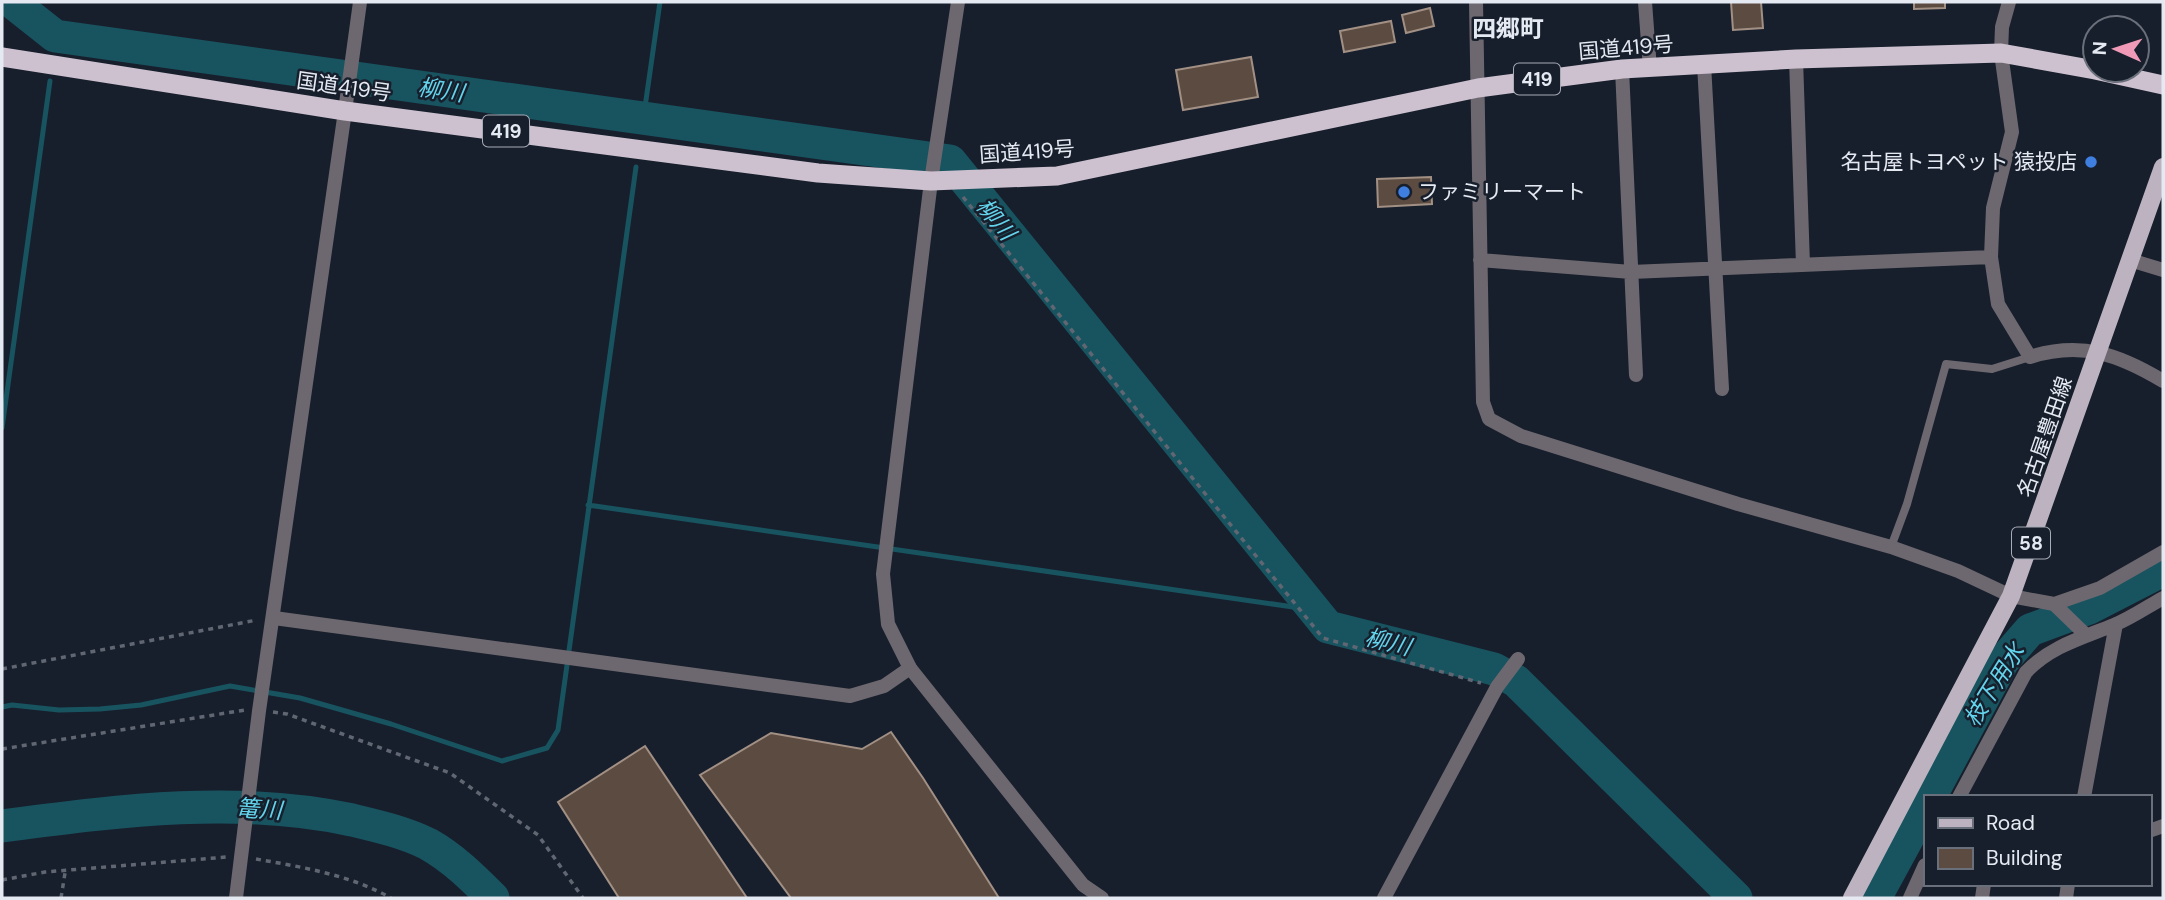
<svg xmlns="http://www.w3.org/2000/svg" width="2165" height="900" font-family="'DM Sans','Noto Sans JP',sans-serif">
  <rect width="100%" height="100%" fill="#181f2c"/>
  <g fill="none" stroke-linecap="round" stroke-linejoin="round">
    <path stroke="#185460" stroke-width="5" d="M 645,107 L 660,2
      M 2,428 L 50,81
      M 588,505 L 1314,610
      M 2,707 L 12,705 L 59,710 L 100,709 L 141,705 L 230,686 L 300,698 L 391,724 L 502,761 L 547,748 L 558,730 L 636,167"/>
    <path stroke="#185460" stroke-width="33" d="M 12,2 L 55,36 L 950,161 L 1328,627 L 1494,669 L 1516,681 L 1736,898
      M 1930,797 L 2003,661 L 2030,630 L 2089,608 L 2163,570
      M 2,826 C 118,811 236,795 352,820 C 377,826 404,832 428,844 C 453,858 473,878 493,898
      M 1875,898 L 1925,806"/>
  </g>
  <path fill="#5b4b41" stroke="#a29085" stroke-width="2" d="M 1731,2 L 1761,2 L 1763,28 L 1733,30 Z
    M 1914,2 L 1945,2 L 1945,8 L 1914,9 Z
    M 1430,8 L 1434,26 L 1406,33 L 1402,15 Z
    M 1391,21 L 1395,42 L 1344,52 L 1340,31 Z
    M 1251,57 L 1258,97 L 1183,110 L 1176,70 Z
    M 1431,177 L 1432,204 L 1378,207 L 1377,179 Z
    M 891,732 L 923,778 L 999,898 L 791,898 L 700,775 L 771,733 L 862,749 Z
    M 645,746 L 747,898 L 619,898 L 558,802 Z"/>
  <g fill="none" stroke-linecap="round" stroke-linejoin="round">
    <path stroke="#606672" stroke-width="3.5" stroke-dasharray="5 5" stroke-linecap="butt" d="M 963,197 L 1323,638 L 1481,683
      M 2,669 L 257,620
      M 273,712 L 287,714 L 450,773 L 538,835 L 583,898
      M 2,749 L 245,710
      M 256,859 C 302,867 350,875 391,898
      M 2,880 L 45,872 L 227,857
      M 61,898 L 65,873"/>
    <path stroke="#6d686f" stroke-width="8" d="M 1891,547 L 1907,504 L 1946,364 L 1992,369 L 2030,357"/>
    <path stroke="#6d686f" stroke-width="14" d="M 1476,2 L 1483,402 L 1489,419 L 1521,436 L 1738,504 L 1891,547 L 1958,571 L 2011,596 L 2054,604 L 2085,634
      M 1645,2 L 1650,69
      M 2009,2 L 2002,27 L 2001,53 L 2012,132 L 1993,208 L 1991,257 L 1998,304 L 2030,357 C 2081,341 2118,354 2163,381
      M 1796,59 L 1803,265
      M 1704,64 L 1722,389
      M 1622,69 L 1636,375
      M 345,111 L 360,2
      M 931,181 L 958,2
      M 1480,260 L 1631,272 L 1991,257
      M 2130,260 L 2163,270
      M 2054,604 L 2100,588 L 2163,552
      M 274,618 L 850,696 L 884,686 L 910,668
      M 1959,797 L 2026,672 C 2051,646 2082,638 2114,625 C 2131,618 2147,607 2163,598
      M 2084,797 L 2116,624
      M 2149,831 L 2163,826
      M 1384,898 L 1497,687 L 1518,659
      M 1910,898 L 1925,865
      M 1982,898 L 1984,884
      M 2066,898 L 2068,884"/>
    <path stroke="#6d686f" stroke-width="14" d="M 931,181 L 883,574 L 888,624 L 910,668 L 1083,885 L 1102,898
      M 236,898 L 259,711 L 345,111"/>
    <path stroke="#bdb2c0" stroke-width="18" d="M 1852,898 L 2011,596 L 2163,167"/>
    <path stroke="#cdc1d0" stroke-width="19" d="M 2,57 L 345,111 L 818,173 L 931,181 L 1057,176 L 1478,88 L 1622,69 L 1796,59 L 2001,53 L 2095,70
      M 2095,70 L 2163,85"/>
  </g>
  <g fill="#3f7fe0" stroke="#181f2c" stroke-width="2.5">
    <circle cx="2091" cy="162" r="7"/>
    <circle cx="1404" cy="192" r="7"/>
  </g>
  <g text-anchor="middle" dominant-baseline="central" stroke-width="5" stroke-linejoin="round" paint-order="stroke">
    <g fill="#181f2c" stroke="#a7acb7" stroke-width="2">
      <rect x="1514" y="63.5" width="46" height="31" rx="5"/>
      <rect x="483" y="115.5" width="46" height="31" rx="5"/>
      <rect x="2012" y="527.5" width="38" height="31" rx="5"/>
    </g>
    <g font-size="19" font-weight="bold" fill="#e4e9f2">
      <text x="1537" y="79">419</text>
      <text x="506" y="131">419</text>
      <text x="2031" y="543">58</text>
    </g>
    <g font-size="21" fill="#e4e9f2" stroke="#181f2c">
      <text transform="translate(1626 48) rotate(-5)">国道419号</text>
      <text transform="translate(344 87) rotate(8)">国道419号</text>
      <text transform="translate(1027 152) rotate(-4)">国道419号</text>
      <text transform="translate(2045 437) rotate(-71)">名古屋豊田線</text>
    </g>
    <g font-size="21" fill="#e4e9f2" stroke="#181f2c" text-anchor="end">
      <text x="2077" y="162">名古屋トヨペット 猿投店</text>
      <text x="1418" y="192" text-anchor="start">ファミリーマート</text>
    </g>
    <g font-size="23" font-style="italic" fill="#62d4ec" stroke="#181f2c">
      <text transform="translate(441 90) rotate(8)">柳川</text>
      <text transform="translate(996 219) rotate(51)">柳川</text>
      <text transform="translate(1388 642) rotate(14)">柳川</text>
      <text transform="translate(1994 685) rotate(-58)">枝下用水</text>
      <text transform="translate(259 809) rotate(4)">篭川</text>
    </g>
    <g font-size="24" font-weight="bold" fill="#e4e9f2" stroke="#181f2c">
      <text x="1508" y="28">四郷町</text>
    </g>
  </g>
  <rect width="2165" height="900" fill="none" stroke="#e4e9f2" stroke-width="7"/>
  <rect x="1924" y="795" width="228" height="91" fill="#181f2c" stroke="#6a707b" stroke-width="2"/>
  <rect x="1938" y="818" width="35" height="10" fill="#bdb2c0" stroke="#6a707b" stroke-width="2"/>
  <text x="1986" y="830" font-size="21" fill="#e4e9f2">Road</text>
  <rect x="1938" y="848" width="35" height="21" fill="#5b4b41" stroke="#6a707b" stroke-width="2"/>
  <text x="1986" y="865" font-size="21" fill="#e4e9f2">Building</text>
  <g transform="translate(2116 49) rotate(273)"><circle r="33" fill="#181f2c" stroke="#6a707b" stroke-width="2"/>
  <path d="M0-5L12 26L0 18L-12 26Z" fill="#f09ab7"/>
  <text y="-10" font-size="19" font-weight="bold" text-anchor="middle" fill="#e4e9f2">N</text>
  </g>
</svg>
